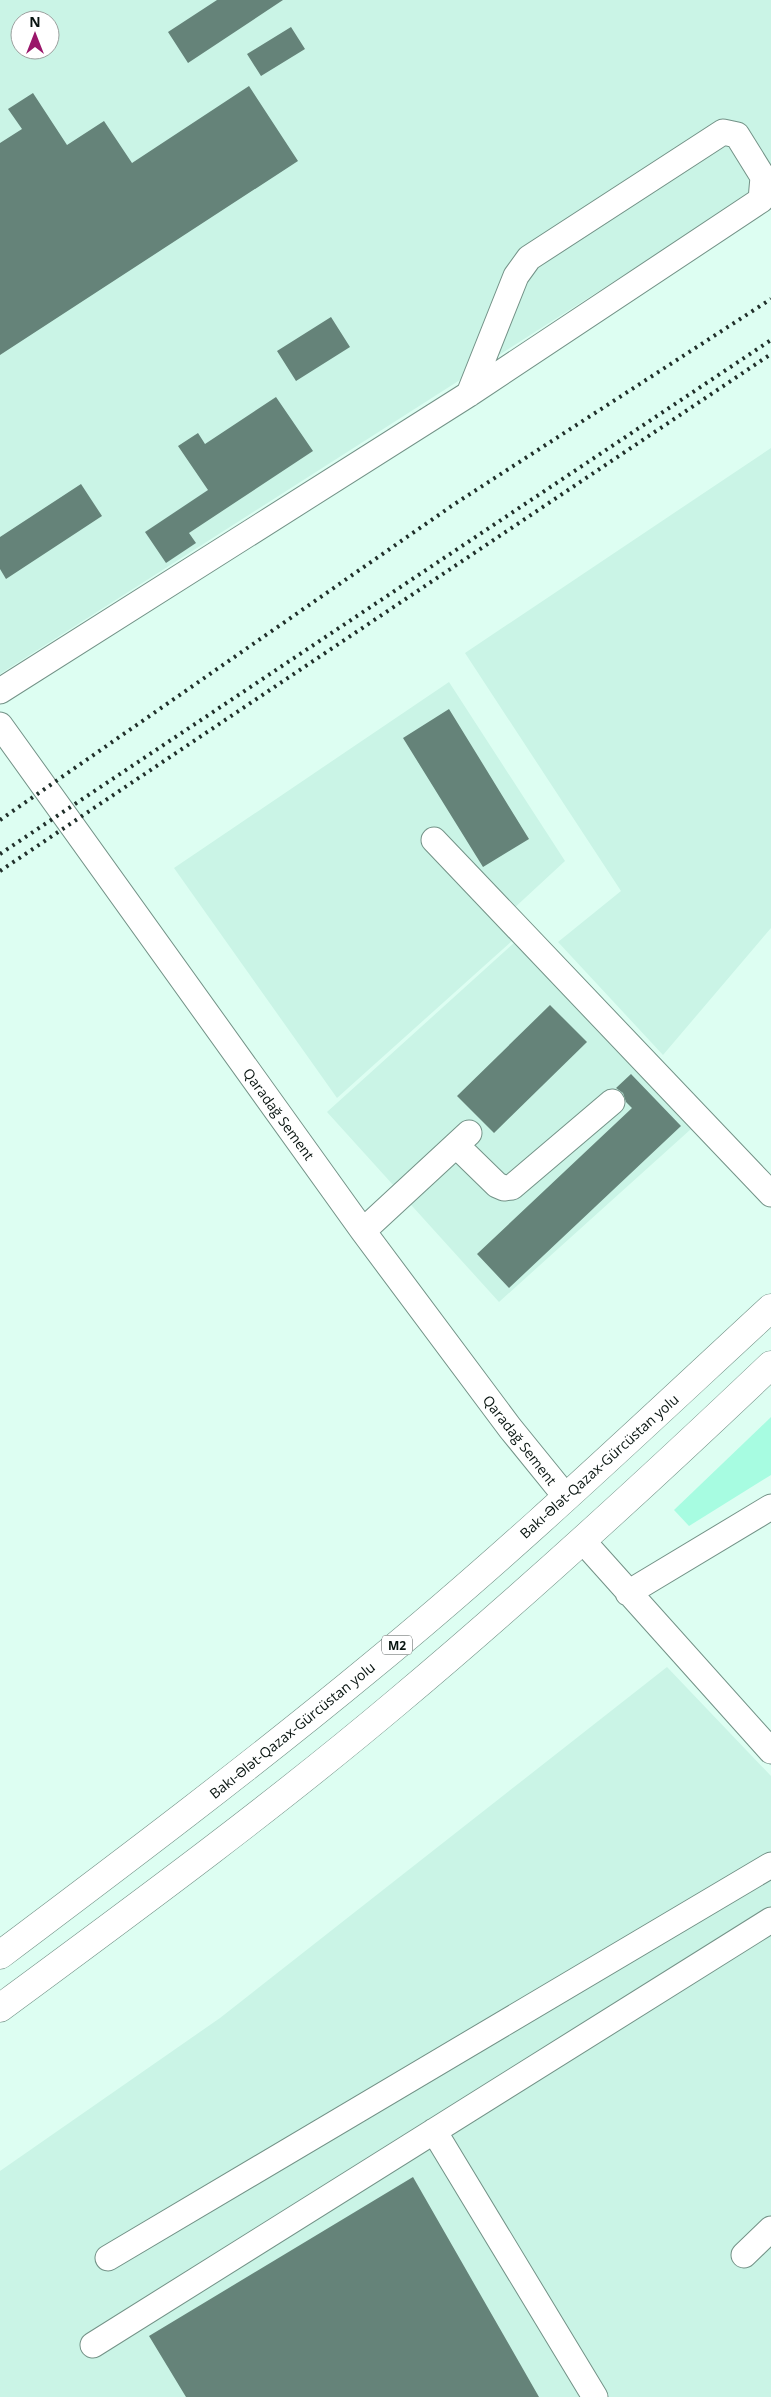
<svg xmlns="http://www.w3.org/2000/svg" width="771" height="2397" font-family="'Open Sans',sans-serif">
  <rect width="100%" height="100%" fill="#ddfef2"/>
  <path fill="#caf4e6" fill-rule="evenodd" d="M 0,0 L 771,0 L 771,181 L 0,674 ZM 20,20 L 50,20 L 50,50 L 20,50 Z
    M 771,448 L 771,928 L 663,1055 L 558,942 L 621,891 L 465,653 Z
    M 449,682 L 565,861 L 498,923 L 513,940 L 337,1098 L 174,868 Z
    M 515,942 L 691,1129 L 499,1302 L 327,1112 Z
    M 667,1667 L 771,1776 L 771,2397 L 0,2397 L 0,2171 L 220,2018 Z"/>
  <path fill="#a7fce1" d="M 771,1417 L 771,1475 L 689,1526 L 674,1510 Z"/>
  <path fill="#658379" d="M 217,0 L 283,0 L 188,63 L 168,32 Z
    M 291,27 L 305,49 L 261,76 L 247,54 Z
    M 249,86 L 298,161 L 0,355 L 0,143 L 22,129 L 8,109 L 33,93 L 67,145 L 104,121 L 132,163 Z
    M 331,317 L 350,347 L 296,381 L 277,351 Z
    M 276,397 L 313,451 L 189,533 L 196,543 L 166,563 L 145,532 L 208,490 L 178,446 L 198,433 L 205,444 Z
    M 81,484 L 102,516 L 6,579 L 0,569 L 0,537 Z
    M 449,709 L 529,839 L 483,867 L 403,738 Z
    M 550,1005 L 587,1042 L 494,1133 L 457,1096 Z
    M 631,1074 L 681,1126 L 509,1288 L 477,1254 L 632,1108 L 626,1102 L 623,1093 L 616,1088 Z
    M 413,2177 L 539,2397 L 186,2397 L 149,2336 Z"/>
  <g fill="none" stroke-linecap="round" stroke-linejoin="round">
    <g stroke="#739287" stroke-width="27">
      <path id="minor" d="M 0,691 L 469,394 L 761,200 L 763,177 L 737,135 L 723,132 L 529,258 L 516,276 L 469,394
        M 0,725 L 363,1231 L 510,1428 L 566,1497
        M 434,840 L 771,1194
        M 456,1145 L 497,1185 L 504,1188 L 512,1187 L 612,1102
        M 363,1231 L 469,1133
        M 582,1540 L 771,1751
        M 628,1593 L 771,1507
        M 434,2131 L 595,2397
        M 744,2255 L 771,2229
        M 108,2258 L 771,1865
        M 93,2345 L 771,1920"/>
    </g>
    <g stroke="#739287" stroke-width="29">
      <path id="highway" d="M 0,1955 C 125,1861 251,1766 372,1666 C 510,1553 640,1429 771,1308
        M 0,2008 C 134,1909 269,1810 396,1703 C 525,1595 649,1481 771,1365"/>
    </g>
    <use href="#minor" stroke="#fff" stroke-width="25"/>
    <use href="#highway" stroke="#fff" stroke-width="28"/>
    <path stroke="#202f2a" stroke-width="4" stroke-dasharray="2.5 5" stroke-linecap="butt" d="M 0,820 L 453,505 L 771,299
      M 0,854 L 771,340
      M 0,871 L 771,354"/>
  </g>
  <g text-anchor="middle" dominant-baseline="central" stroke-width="5" stroke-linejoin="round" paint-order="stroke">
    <rect fill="#fff" stroke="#525a58" stroke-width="1" x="382" y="1635.5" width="30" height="19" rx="4"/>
    <g font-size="12" font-weight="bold" fill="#081410">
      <text x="397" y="1645">M2</text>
    </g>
    <g font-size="14" fill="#081410" stroke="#fff">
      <text transform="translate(279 1114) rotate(54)">Qaradağ Sement</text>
      <text transform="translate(520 1440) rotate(52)">Qaradağ Sement</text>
      <text transform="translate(599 1466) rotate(-42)">Bakı-Ələt-Qazax-Gürcüstan yolu</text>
      <text transform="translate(292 1730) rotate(-39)">Bakı-Ələt-Qazax-Gürcüstan yolu</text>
    </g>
  </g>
  <g transform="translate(35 35)"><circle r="24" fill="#ffffff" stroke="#9ca19f"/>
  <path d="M0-4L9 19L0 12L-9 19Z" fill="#9a166a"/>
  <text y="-8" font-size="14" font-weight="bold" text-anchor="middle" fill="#081410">N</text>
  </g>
</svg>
